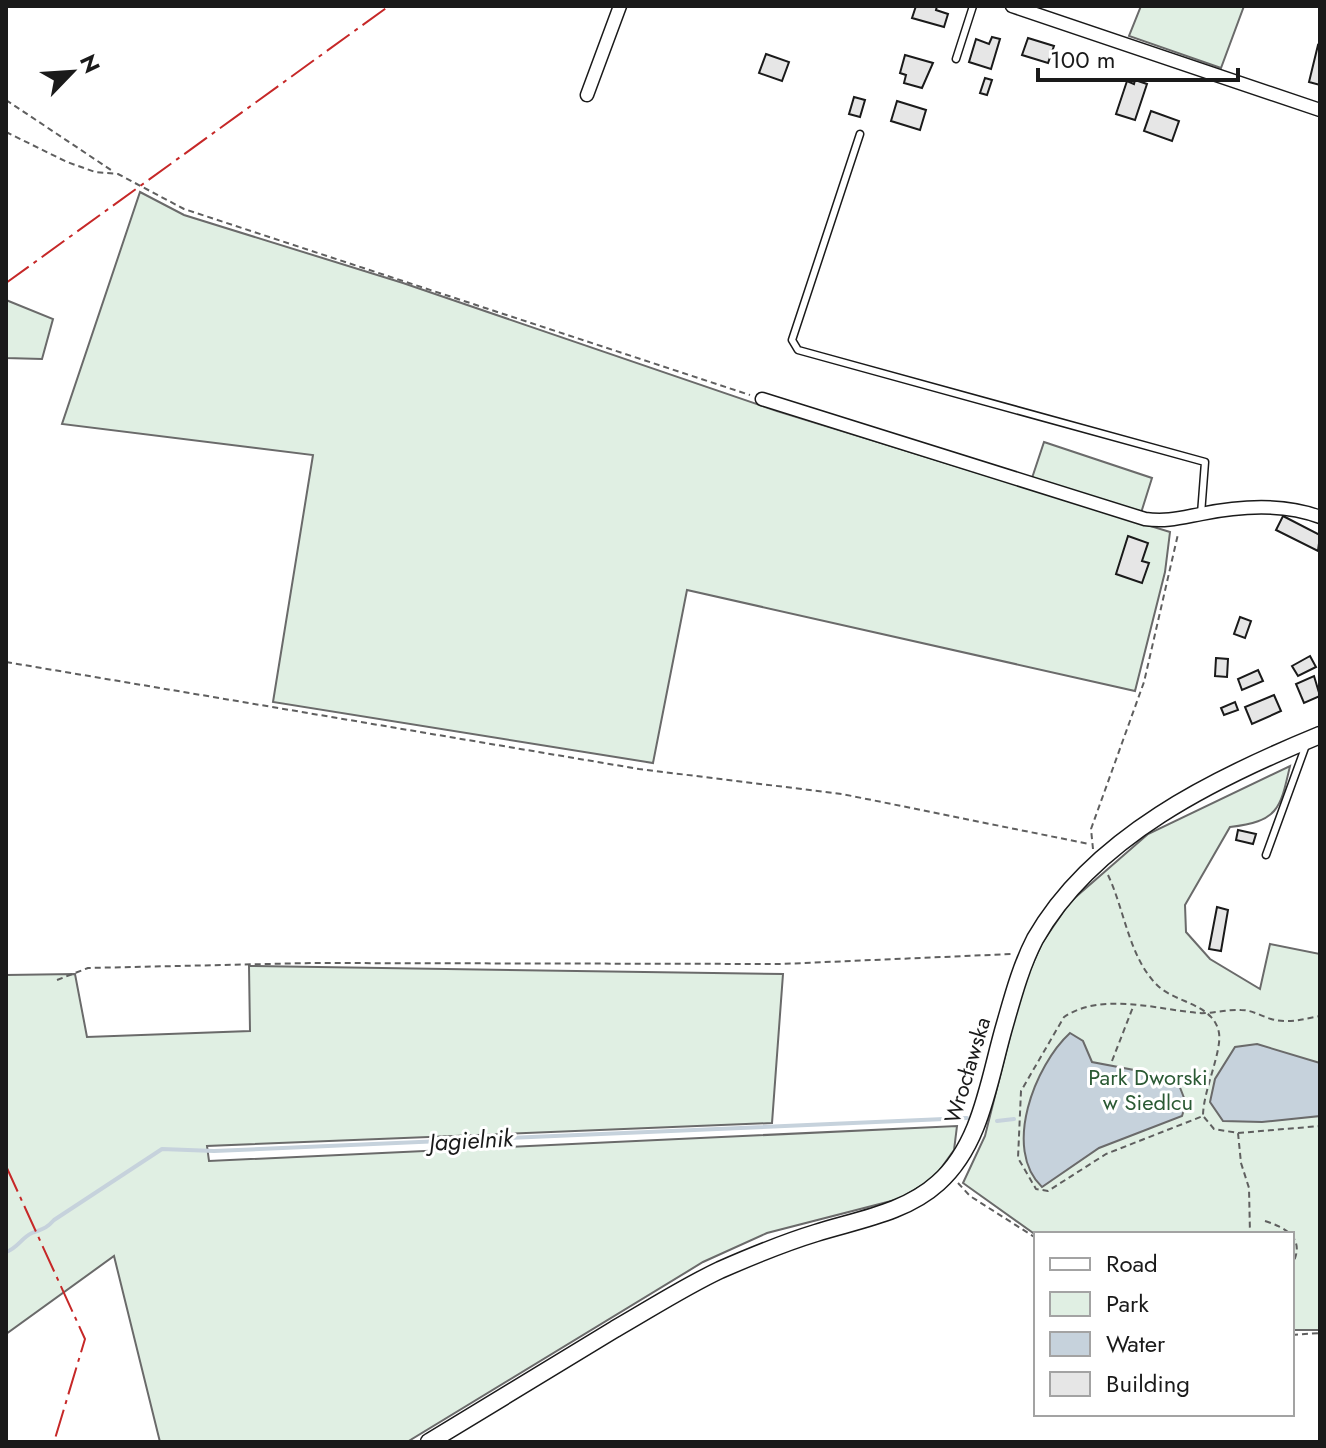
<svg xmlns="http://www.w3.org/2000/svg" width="1326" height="1448" font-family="Jost,sans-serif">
  <rect width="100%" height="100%" fill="#fff"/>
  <path fill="#e0efe3" stroke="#6a6a6a" stroke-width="2" d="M 1141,6 L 1244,6 L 1221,68 L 1129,36 Z
    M 140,192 L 184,215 L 403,283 L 777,411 L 1170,532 L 1165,572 L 1135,691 L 687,590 L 653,763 L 273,702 L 313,455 L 62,424 Z
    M 6,300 L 53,319 L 42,359 L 6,358 Z
    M 1044,442 L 1152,478 L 1141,513 L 1032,478 Z
    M 1290,766 C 1280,810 1278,821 1230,827 L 1185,905 L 1186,932 L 1210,959 L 1260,989 L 1270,944 L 1320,954 L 1320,1330 L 1292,1330 L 1292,1234 L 1036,1235 L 963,1183 L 985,1136 L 1022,988 L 1042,943 L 1070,902 L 1148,834 Z
    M 249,966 L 783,974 L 772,1123 L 207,1146 L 209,1161 L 957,1126 L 954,1150 L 934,1178 L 899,1199 L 767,1233 L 703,1262 L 407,1442 L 160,1442 L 114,1256 L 6,1334 L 6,975 L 75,974 L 87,1037 L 250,1031 Z"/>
  <path fill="#c6d2dc" stroke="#6a6a6a" stroke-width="2" d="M 1070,1033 L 1083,1041 L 1092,1062 L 1150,1073 L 1179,1085 L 1186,1103 L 1182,1116 L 1099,1148 L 1042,1187 C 1002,1149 1035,1065 1070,1033 Z
    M 1257,1044 L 1320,1063 L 1320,1116 L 1262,1122 L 1223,1121 L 1210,1102 L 1215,1079 L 1235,1047 Z"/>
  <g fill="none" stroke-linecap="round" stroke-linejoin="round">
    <path stroke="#c6d2dc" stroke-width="4" d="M 997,1121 L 1014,1119
      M 6,1252 C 18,1248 21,1238 32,1233 C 42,1229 46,1229 54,1220 L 162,1149 L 214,1151 L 967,1118"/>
  </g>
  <path fill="#e6e6e6" stroke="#1a1a1a" stroke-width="2" d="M 916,6 L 937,6 L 936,10 L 948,14 L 944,27 L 912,18 Z
    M 992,37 L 1000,39 L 991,69 L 969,62 L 976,39 L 989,44 Z
    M 1028,38 L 1054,46 L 1048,63 L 1022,55 Z
    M 1318,45 L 1320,46 L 1320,85 L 1309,82 Z
    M 766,54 L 789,62 L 782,81 L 759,73 Z
    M 905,55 L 933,63 L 922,88 L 904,83 L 906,75 L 900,73 Z
    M 985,78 L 992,80 L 987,95 L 980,93 Z
    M 1135,80 L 1147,84 L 1135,120 L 1116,114 L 1127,81 L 1134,84 Z
    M 854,97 L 865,100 L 860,117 L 849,114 Z
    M 897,101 L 926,110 L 920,130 L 891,121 Z
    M 1151,111 L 1179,121 L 1172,141 L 1144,131 Z
    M 1283,516 L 1320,535 L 1318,551 L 1276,530 Z
    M 1128,536 L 1148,543 L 1142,561 L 1149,563 L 1142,583 L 1116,574 Z
    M 1240,617 L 1251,621 L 1245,638 L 1234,634 Z
    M 1310,656 L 1316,667 L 1298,676 L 1292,666 Z
    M 1216,658 L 1228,659 L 1227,677 L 1215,676 Z
    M 1258,670 L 1263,681 L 1242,690 L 1238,679 Z
    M 1314,676 L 1320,696 L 1304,703 L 1296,684 Z
    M 1274,695 L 1281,711 L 1252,724 L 1245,707 Z
    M 1235,702 L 1238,710 L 1224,715 L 1221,708 Z
    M 1238,830 L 1256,834 L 1253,844 L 1236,840 Z
    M 1217,907 L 1228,910 L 1221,951 L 1209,949 Z"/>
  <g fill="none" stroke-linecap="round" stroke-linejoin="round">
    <g stroke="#1a1a1a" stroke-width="9">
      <path id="service" d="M 956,59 L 973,6
        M 860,134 L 792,340 L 798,350 L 1205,462 L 1201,514
        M 1266,855 L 1306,745"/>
    </g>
    <g stroke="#1a1a1a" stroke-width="15">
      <path id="minor" d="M 1012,6 L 1320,110
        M 587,95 L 620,6
        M 762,399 L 1145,519 C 1166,522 1180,518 1201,514 C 1240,506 1283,503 1320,517"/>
    </g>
    <g stroke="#1a1a1a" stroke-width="19">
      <path id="tertiary" d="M 429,1442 C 491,1404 553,1366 615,1329 C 650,1309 684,1287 720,1270 C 752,1256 783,1243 816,1233 C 857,1220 905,1213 938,1183 C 982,1144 989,1078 1005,1024 C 1013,996 1021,966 1035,939 C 1093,837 1215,778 1320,735"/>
    </g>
    <path stroke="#5f5f5f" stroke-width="2" stroke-dasharray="6 4" stroke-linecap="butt" d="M 6,100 L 114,172
      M 6,132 L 67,162 L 95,172 L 118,174 L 184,209 L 750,395
      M 6,662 L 639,769 L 842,794 L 1089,844
      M 1093,849 L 1091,829 L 1144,682 L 1178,534
      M 1108,875 C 1125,911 1129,958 1158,986 C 1176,1003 1214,1004 1219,1033 C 1222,1052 1203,1091 1203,1116 L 1106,1154 L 1048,1191 L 1036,1189 L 1018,1158 L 1021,1091 L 1064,1017 C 1101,992 1156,1009 1198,1013 C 1212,1014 1227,1009 1241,1010 C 1252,1010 1261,1016 1271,1019 C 1289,1024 1303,1019 1320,1016
      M 57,980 L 88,968 L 311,963 L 781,964 L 1011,954
      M 1112,1061 L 1133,1007
      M 1204,1117 L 1214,1129 L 1238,1133 L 1241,1163 L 1249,1188 L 1250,1234
      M 1238,1133 L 1320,1126
      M 958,1183 L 970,1196 L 1036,1238
      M 1265,1221 C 1287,1228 1306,1239 1292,1265
      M 1292,1335 L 1320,1333"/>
    <use href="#service" stroke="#fff" stroke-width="6"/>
    <use href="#minor" stroke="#fff" stroke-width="12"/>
    <use href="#tertiary" stroke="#fff" stroke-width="16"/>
    <path stroke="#c62828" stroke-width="2" stroke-dasharray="28 6 4 6" stroke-linecap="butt" d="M 6,283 L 389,6
      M 6,1166 L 85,1339 L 54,1442"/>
  </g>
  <g text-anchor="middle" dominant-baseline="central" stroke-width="6" stroke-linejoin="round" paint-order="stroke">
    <g font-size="22" fill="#1a1a1a" stroke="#fff">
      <text transform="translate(967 1070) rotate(-73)">Wrocławska</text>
    </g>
    <g font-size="22" fill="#2b5a34" stroke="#fff">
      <text x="1148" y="1077">Park Dworski<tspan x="1148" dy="25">w Siedlcu</tspan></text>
    </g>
    <g font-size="24" font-style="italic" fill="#1a1a1a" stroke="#fff">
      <text transform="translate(471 1140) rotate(-3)">Jagielnik</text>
    </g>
  </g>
  <rect width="1326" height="1448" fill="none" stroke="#1a1a1a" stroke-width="16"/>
  <rect x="1034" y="1232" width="260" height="184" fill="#ffffff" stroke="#a3a3a3" stroke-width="2"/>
  <rect x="1050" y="1258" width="40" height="12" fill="#ffffff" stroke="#a3a3a3" stroke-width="2"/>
  <text x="1106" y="1272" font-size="24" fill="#1a1a1a">Road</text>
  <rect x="1050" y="1292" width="40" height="24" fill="#e0efe3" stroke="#a3a3a3" stroke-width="2"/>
  <text x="1106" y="1312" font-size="24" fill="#1a1a1a">Park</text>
  <rect x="1050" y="1332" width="40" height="24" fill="#c6d2dc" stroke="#a3a3a3" stroke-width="2"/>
  <text x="1106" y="1352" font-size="24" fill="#1a1a1a">Water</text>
  <rect x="1050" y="1372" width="40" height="24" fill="#e6e6e6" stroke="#a3a3a3" stroke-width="2"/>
  <text x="1106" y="1392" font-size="24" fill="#1a1a1a">Building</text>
  <g transform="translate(72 72) rotate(65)" stroke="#ffffff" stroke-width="6" paint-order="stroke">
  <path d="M0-6L14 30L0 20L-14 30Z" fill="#1a1a1a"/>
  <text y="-12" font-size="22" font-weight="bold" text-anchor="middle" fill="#1a1a1a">N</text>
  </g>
  <path d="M1038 68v12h200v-12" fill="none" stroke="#1a1a1a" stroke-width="4"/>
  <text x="1050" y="68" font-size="24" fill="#1a1a1a" stroke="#ffffff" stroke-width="6" paint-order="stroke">100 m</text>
</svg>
